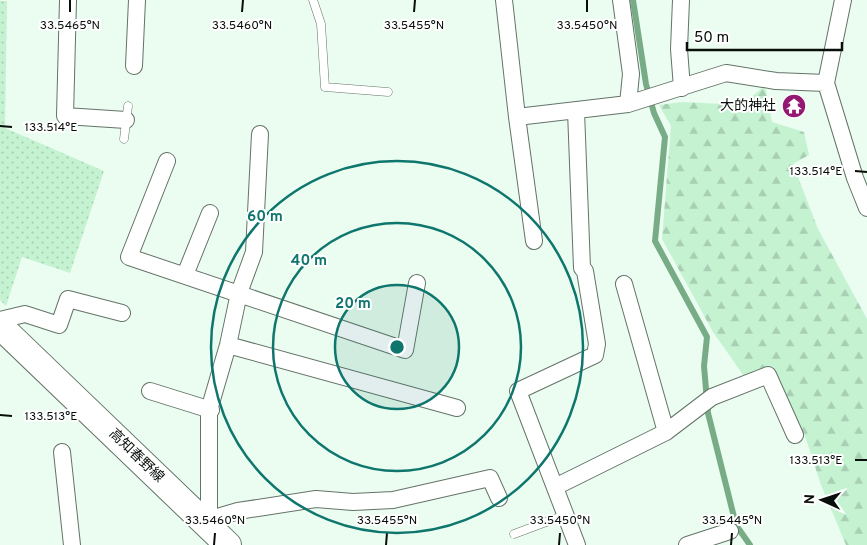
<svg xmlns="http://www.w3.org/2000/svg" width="867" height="545" font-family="Overpass,'Noto Sans JP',sans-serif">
  <defs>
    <pattern id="grass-dots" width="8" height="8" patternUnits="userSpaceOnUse" patternTransform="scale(1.25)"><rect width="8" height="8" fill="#c5f3d2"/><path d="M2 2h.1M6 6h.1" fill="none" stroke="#a8cfb3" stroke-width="1.8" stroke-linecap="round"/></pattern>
    <pattern id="forest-firs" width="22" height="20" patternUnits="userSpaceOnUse" patternTransform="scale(1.25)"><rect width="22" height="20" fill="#c5f3d2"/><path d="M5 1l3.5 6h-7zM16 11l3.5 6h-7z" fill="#a8cfb3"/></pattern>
  </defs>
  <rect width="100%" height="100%" fill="#ebfdf0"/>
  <path fill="url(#grass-dots)" d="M 0,1 L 7,1 L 5,128 L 104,171 L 70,273 L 22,257 L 6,306 L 0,300 Z"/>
  <path fill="url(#forest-firs)" d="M 765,86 L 772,122 L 804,132 L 809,155 L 793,164 L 818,229 L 867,319 L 867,545 L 846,545 L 821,485 L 806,439 L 771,368 L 746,379 L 713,332 L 662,239 L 671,126 L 659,105 L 682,102 L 724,104 L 746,101 Z"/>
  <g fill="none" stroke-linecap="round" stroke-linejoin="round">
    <path stroke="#78ac87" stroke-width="6" d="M 633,0 L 646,84 L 654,113 L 665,137 L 655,241 L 707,337 L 704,366 L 708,413 L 736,525 L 750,545"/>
    <g stroke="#647368" stroke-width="9">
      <path id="service" d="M 313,0 L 321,24 L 325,87 L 388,92
        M 124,139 L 128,106
        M 514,534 L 565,515"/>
    </g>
    <g stroke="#647368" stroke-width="18">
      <path id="minor" d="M 68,0 L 65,116 L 126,120
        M 504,0 L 517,117 L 628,104 L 726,73 L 776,81 L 826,83
        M 621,0 L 631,74 L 628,104
        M 681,0 L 679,49 L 682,88
        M 843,0 L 826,83 L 855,178 L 867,208
        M 134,66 L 137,0
        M 576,111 L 582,268 L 585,271 L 597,344 L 595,355 L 518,391 L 577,545
        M 517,117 L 534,241
        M 260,134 L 254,252 L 239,293 L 228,345 L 209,410 L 209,526 L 221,516 L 238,511 L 316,499 L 353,502 L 393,500 L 490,478 L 499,498
        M 167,161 L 129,257 L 405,350 L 417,283
        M 185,275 L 210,213
        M 0,320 L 25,314 L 59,325 L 68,299 L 122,313
        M 228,345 L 457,408
        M 150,391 L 211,410
        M 666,432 L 712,397 L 768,375 L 795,435
        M 62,452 L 72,545
        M 555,487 L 666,432 L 624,284
        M 687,545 L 730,531"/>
    </g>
    <g stroke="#647368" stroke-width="28">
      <path id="primary" d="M 0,326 L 228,545"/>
    </g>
    <use href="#service" stroke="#fff" stroke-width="8"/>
    <use href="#minor" stroke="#fff" stroke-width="16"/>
    <use href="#primary" stroke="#fff" stroke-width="26"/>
  </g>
  <path fill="none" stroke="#080e0a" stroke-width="2" d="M 70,12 L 70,0M 242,12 L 243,0M 414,12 L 415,0M 587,12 L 587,0M 0,126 L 12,127M 855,171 L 867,172M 0,415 L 12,416M 855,460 L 867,460M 214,545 L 215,533M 386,545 L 387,533M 559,545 L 560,533M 731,545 L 732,533"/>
  <circle cx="397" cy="347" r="62" fill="#0f766e" fill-opacity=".12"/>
  <g fill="none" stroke="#0f766e" stroke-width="2.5">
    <circle cx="397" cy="347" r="62"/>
    <circle cx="397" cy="347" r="124"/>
    <circle cx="397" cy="347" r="186"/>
  </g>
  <defs>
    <g id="temple-disc" transform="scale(1.25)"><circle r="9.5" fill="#941872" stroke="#fff"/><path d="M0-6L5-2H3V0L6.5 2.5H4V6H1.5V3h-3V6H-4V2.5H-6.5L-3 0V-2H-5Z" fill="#fff"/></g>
  </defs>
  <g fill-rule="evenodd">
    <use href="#temple-disc" x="794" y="106"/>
  </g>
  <g text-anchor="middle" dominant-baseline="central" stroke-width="4" stroke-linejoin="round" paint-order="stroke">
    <g font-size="14" fill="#080e0a" stroke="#fff" text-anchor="end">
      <text x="776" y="106">大的神社</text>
    </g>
    <g font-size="14" fill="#080e0a" stroke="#fff">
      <text transform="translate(136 456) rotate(44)">高知春野線</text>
    </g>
  </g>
  <g font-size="12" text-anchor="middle" fill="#080e0a" stroke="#fff" stroke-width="4" stroke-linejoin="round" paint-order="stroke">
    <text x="70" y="29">33.5465°N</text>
    <text x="242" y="29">33.5460°N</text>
    <text x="587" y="29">33.5450°N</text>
    <text x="414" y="29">33.5455°N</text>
    <text x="51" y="131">133.514°E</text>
    <text x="816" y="175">133.514°E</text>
    <text x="51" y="420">133.513°E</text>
    <text x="816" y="464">133.513°E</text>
    <text x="215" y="524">33.5460°N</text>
    <text x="387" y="524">33.5455°N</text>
    <text x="560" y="524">33.5450°N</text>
    <text x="732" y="524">33.5445°N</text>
  </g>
  <circle cx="397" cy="347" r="8" fill="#0f766e" stroke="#fff" stroke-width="2.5"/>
  <g font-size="15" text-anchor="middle" font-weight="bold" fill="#0f766e" stroke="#fff" stroke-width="4" stroke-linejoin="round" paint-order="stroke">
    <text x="265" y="221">60 m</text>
    <text x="309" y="265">40 m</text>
    <text x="353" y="308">20 m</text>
  </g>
  <g transform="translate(822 500) rotate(273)" stroke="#ffffff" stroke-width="4" paint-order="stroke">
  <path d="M0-4L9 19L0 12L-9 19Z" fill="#080e0a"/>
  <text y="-8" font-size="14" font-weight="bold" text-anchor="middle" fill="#080e0a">N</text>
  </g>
  <path d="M687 42v8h155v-8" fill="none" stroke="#080e0a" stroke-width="2.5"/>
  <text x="694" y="42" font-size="15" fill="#080e0a" stroke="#ffffff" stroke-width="4" paint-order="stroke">50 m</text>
</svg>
